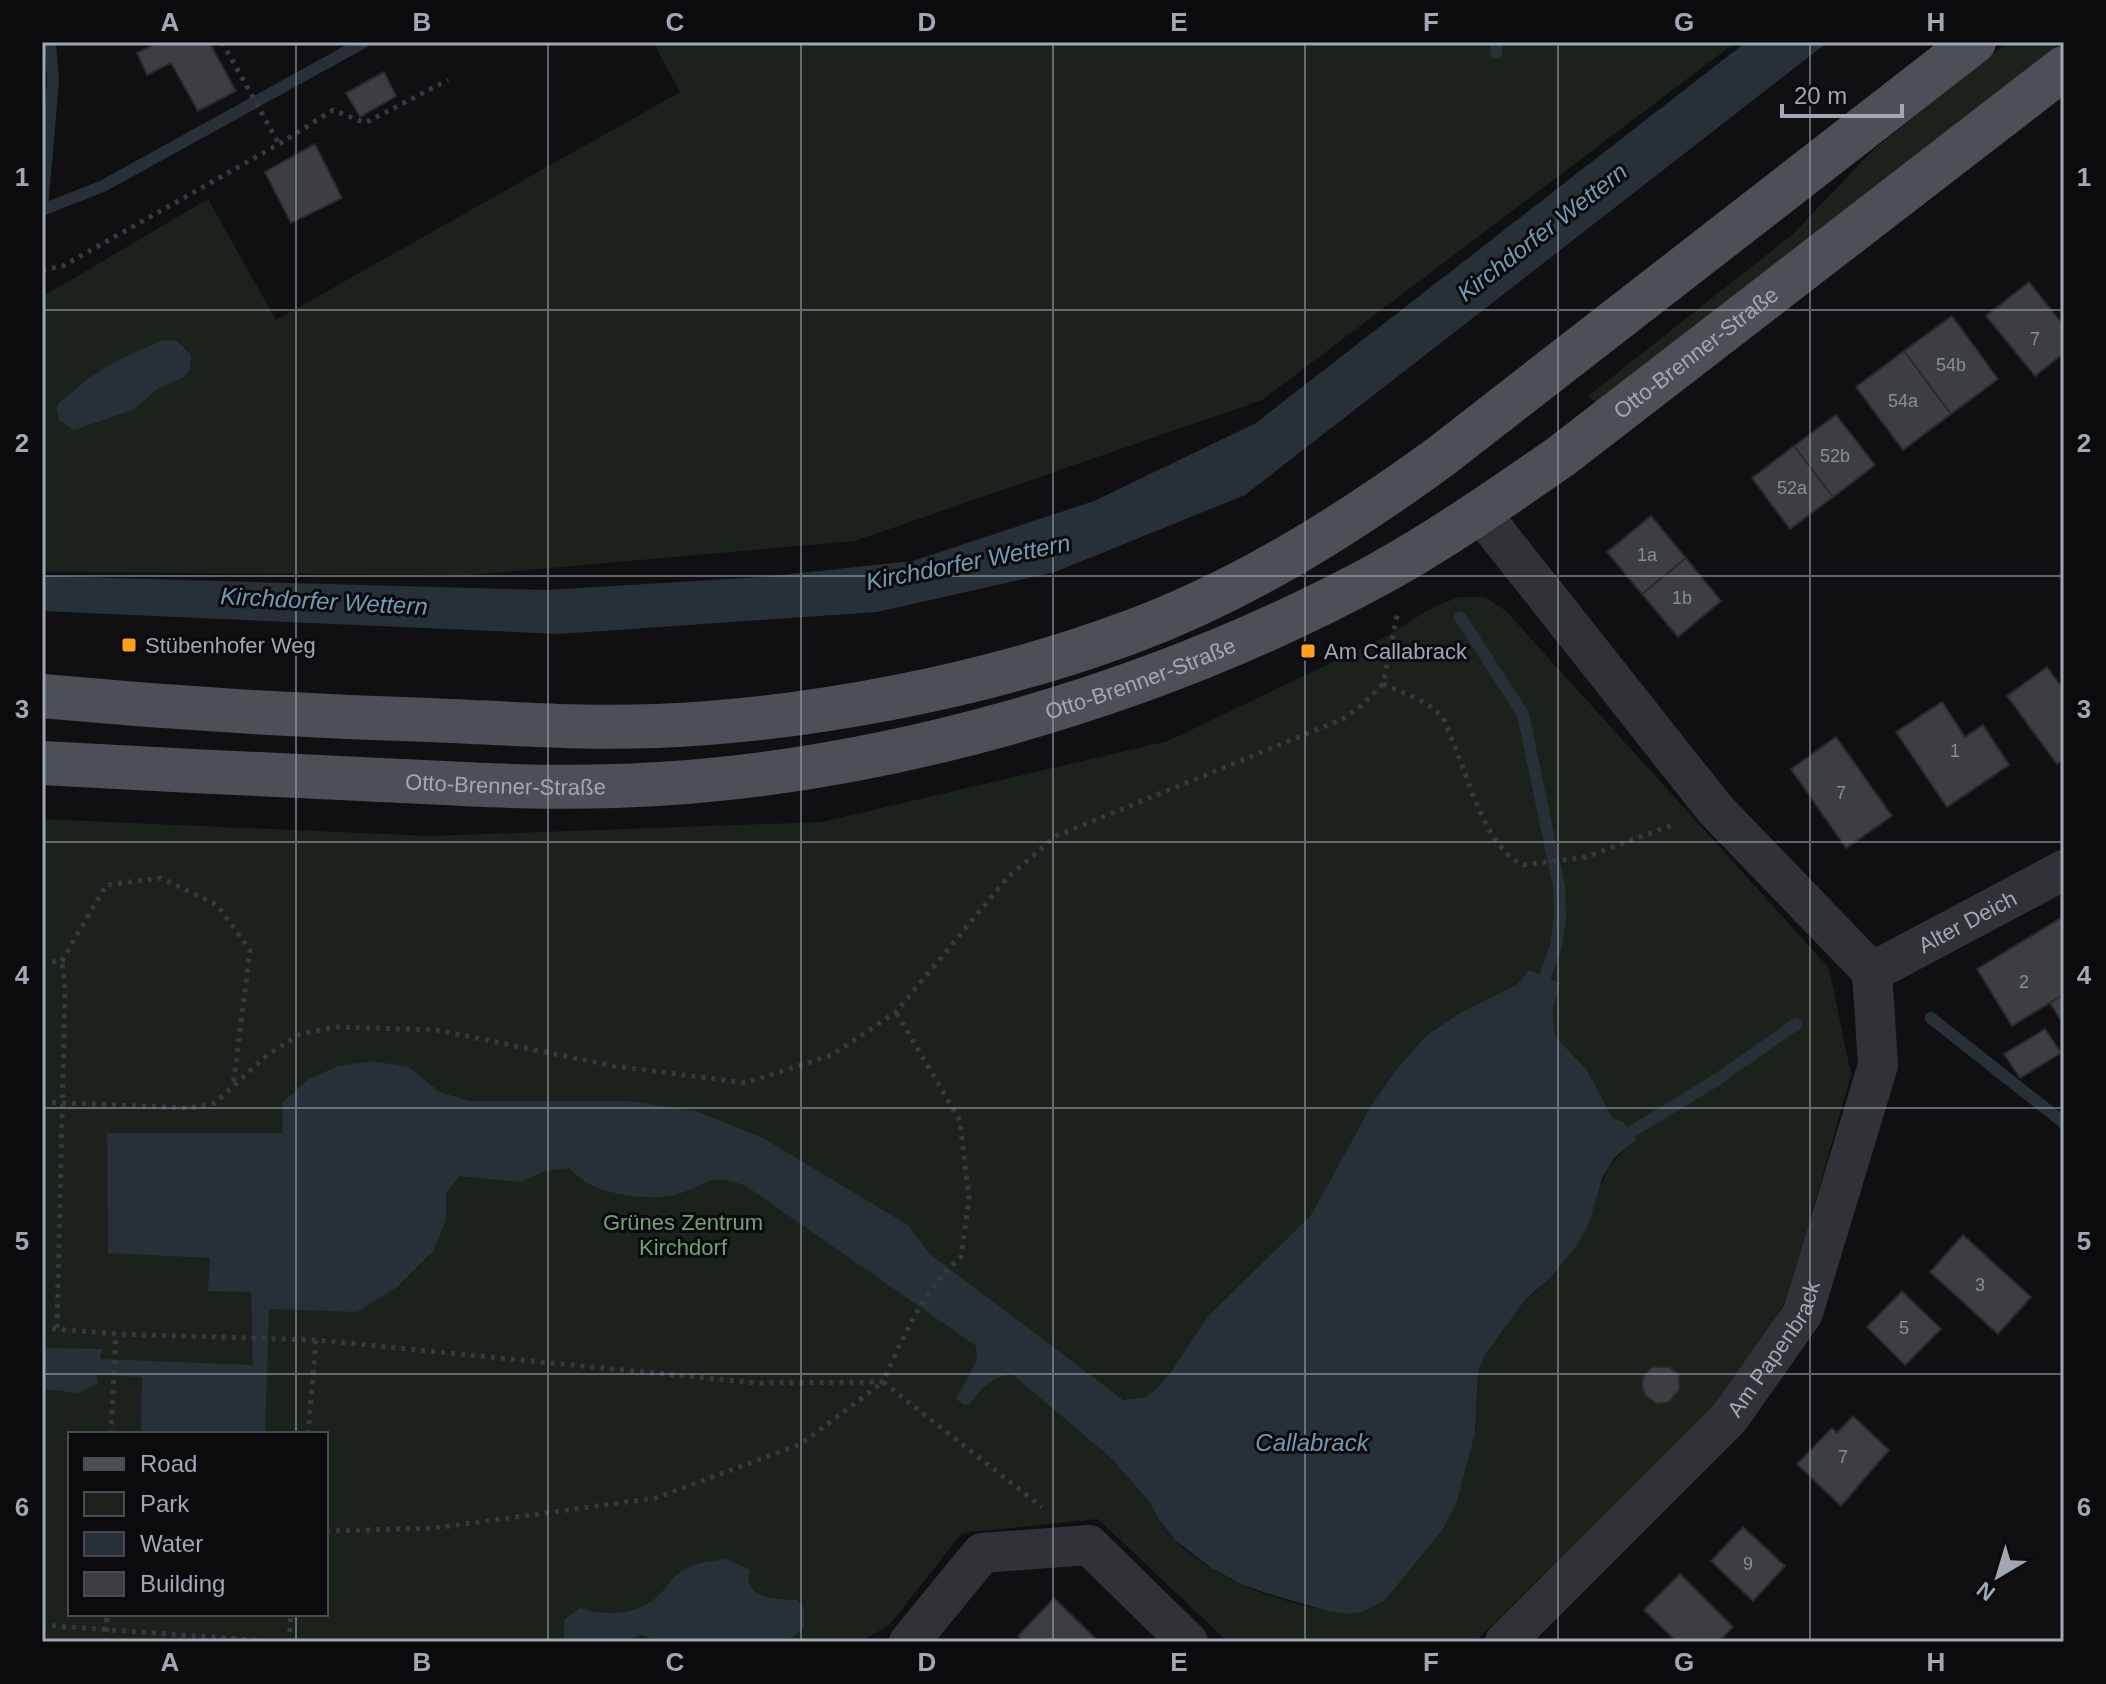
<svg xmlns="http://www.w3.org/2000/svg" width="2106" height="1684" font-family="Helvetica,sans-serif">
  <rect width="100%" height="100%" fill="#101012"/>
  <path fill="#1a221b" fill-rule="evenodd" d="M 653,42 L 1736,42 L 1262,400 L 855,541 L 470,575 L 42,572 L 42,297 L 208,199 L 276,320 L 680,92 Z
    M 2008,42 L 2063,42 L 1598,404 L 1588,396 L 1793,234 L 1874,149 Z
    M 1458,597 L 1485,597 L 1506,611 L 1829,968 L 1851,1075 L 1788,1298 L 1719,1401 L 1475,1642 L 1228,1642 L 1098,1519 L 962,1533 L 891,1623 L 862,1642 L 42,1642 L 42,819 L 430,836 L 822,822 L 1168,741 L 1389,635 L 1428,610 ZM 1529,970 L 1553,1009 L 1555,1036 L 1587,1070 L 1613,1119 L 1636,1140 C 1606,1164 1610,1169 1593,1201 C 1577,1232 1555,1262 1536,1292 L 1525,1300 L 1485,1355 L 1478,1372 L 1475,1433 L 1347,1614 C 1277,1604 1180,1572 1149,1502 C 1137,1474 1131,1431 1123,1400 L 1145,1397 L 1156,1389 L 1173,1369 L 1209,1315 L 1311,1215 L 1372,1104 L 1396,1070 L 1460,1013 L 1516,985 ZM 70,1434 L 326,1434 L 326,1614 L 70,1614 Z"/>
  <path fill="#263036" d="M 1746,42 L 1828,42 L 1245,495 L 1055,572 L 877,612 L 559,634 L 42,611 L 42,576 L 547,590 L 762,577 L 913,561 L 1094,501 L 1256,423 Z
    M 164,340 L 177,341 L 191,355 L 190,370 L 183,378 L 157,389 L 135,409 L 74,430 L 59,420 L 56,407 C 62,398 68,396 75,390 C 101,366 132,353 164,340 Z
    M 1529,970 L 1560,983 L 1553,1009 L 1555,1036 L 1587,1070 L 1613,1119 L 1623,1121 L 1636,1140 L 1615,1157 L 1602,1179 L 1589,1223 L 1577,1245 L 1551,1277 L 1525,1300 L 1485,1355 L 1478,1372 L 1475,1433 L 1456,1504 L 1443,1529 L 1385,1600 L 1362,1612 L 1347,1614 L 1328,1611 L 1269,1594 L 1241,1584 L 1211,1568 L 1175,1540 L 1159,1520 L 1148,1500 L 1111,1458 L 1012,1374 C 991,1378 982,1387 970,1404 L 964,1405 L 956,1399 L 977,1360 L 976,1346 L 746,1186 C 704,1172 711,1185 675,1195 C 653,1201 609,1195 589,1184 C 582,1180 575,1173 569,1168 L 545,1171 L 521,1182 L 460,1176 L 446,1193 L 446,1220 L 433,1251 L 397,1287 L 357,1312 L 269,1309 L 265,1434 L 141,1434 L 142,1377 L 96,1375 L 98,1383 L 79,1393 L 42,1389 L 42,1348 L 102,1349 L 100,1359 L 253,1365 L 251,1292 L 208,1291 L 210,1258 L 108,1253 L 107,1133 L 283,1133 L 282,1103 L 309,1079 L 338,1066 L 373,1061 L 408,1067 L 440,1092 L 469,1101 L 629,1101 L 696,1111 L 763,1138 L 908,1225 L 930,1254 L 1123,1400 L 1145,1397 L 1156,1389 L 1173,1369 L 1209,1315 L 1311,1215 L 1372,1104 L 1396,1070 L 1426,1036 L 1460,1013 L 1516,985 Z
    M 727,1559 L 750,1570 C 741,1600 778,1599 797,1600 L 804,1608 L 804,1628 L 786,1642 L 662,1642 L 642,1635 L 620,1642 L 564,1642 L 564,1620 L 580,1608 C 606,1616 635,1616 657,1597 C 665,1590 670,1579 679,1573 C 692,1563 710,1561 727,1559 Z"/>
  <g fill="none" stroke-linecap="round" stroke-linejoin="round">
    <path stroke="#263036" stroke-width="12" d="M 1496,53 L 1497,42
      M 42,208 L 53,81 L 50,42
      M 42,210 L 103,186 L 364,42
      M 1460,617 L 1523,714 L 1559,887 L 1560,917 L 1556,946 L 1545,977
      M 1931,1018 L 2064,1123
      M 1631,1132 L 1715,1081 L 1796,1024"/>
  </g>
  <path fill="#3c3e42" stroke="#2a2a2e" stroke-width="2" d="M 158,42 L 209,42 L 236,91 L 198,111 L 171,63 L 147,75 L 137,53 Z
    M 384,72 L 396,96 L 360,117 L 346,93 Z
    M 315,144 L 342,198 L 291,223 L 265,172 Z
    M 2029,282 L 2064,326 L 2064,353 L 2035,376 L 1986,316 Z
    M 1952,316 L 1998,379 L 1951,414 L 1904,351 Z
    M 1904,351 L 1951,414 L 1903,450 L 1856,387 Z
    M 1836,415 L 1875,465 L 1833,497 L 1794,446 Z
    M 1794,446 L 1833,497 L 1790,529 L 1752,478 Z
    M 1651,516 L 1686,558 L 1642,594 L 1607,552 Z
    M 1686,558 L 1721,601 L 1678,637 L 1642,594 Z
    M 2047,667 L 2064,690 L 2064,759 L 2057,764 L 2007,696 Z
    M 1942,702 L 1965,737 L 1983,725 L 2009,765 L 1947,807 L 1896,732 Z
    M 1836,737 L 1892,816 L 1846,848 L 1791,769 Z
    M 2064,916 L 2064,994 L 2012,1026 L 1977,969 Z
    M 2064,994 L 2064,1025 L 2050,1003 Z
    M 2045,1029 L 2061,1053 L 2020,1078 L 2004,1054 Z
    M 1963,1235 L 2031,1297 L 1998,1334 L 1930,1272 Z
    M 1902,1291 L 1941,1329 L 1905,1365 L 1867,1327 Z
    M 1652,1367 L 1669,1367 L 1679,1374 L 1679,1390 L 1669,1402 L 1657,1404 L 1645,1395 L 1642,1387 L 1643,1377 Z
    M 1853,1416 L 1889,1450 L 1841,1506 L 1797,1464 L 1832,1428 L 1837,1433 Z
    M 1743,1527 L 1785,1566 L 1753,1601 L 1711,1561 Z
    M 1680,1574 L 1733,1627 L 1718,1642 L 1677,1642 L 1644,1610 Z
    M 1054,1598 L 1096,1639 L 1093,1642 L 1024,1642 L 1018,1636 Z"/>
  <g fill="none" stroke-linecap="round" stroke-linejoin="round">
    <path stroke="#37393e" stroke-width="5" stroke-dasharray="4 6" stroke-linecap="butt" d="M 222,42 L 279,144
      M 42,270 L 63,266 L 279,144 L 333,110 L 365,123 L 448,80
      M 1383,684 C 1402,693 1430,701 1443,718 C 1448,727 1451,738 1455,747 C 1470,783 1486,848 1523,865 L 1586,857 L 1675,824
      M 42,963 L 62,961 L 106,885 L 161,878 L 217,905 L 250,950 L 233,1086
      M 42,1102 L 189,1108 L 215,1103 L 266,1056 L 300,1034 L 335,1027 L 437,1030 L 614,1066 L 745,1083 L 832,1055 L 896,1012 L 1008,877 L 1056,836 L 1343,719 L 1361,706 L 1383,684 L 1398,611
      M 42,1328 L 116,1334 L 316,1340 L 757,1383 L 883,1382 C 903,1337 923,1290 961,1257 L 969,1199 L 960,1121 L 896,1012
      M 57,1328 L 65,991 L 62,961
      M 111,1434 L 116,1334
      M 308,1434 L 316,1340
      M 326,1531 L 435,1528 L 656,1498 L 801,1444 L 883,1382 L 1042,1507
      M 42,1625 L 281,1642
      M 106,1642 L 107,1614
      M 289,1642 L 291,1614"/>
    <g stroke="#313237" stroke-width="40">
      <path d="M 1480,512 L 1715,809 L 1872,972"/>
      <path id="s1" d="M 1872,972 L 2064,870"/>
      <path d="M 909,1642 L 982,1553 L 1089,1545 L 1188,1642"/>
      <path id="s2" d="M 1505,1642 L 1730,1417 L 1803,1313 L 1878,1065 L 1872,972"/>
    </g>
    <g stroke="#4d4f56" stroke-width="44">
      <path d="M 42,696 C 171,708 300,716 429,720 C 504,723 580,729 656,726 C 809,720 985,686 1128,633 C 1240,592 1344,527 1440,457 L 1974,42"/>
      <path id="s3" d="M 42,763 C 148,769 255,774 361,779 C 446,783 531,789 616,786 C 873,778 1154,696 1379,574 C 1442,539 1501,498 1560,457 L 2064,68"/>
    </g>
  </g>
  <path fill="none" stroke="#a0a8b4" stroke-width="2" stroke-opacity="0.55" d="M 296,42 L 296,1434M 548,42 L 548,1642M 801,42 L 801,1642M 1053,42 L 1053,1642M 1305,42 L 1305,1642M 1558,42 L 1558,1642M 1810,42 L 1810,1642M 42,310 L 2064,310M 42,576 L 2064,576M 42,842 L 2064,842M 42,1108 L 2064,1108M 42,1374 L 2064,1374M 296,1614 L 296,1642"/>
  <g fill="#ffa01b" stroke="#0b0b0d" stroke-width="3">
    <rect x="121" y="637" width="16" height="16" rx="4"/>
    <rect x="1300" y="643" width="16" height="16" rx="4"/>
  </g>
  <g text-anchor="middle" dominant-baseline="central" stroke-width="6" stroke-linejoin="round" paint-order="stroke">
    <g font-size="18" fill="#878e98">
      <text x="2035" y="339">7</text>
      <text x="1951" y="365">54b</text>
      <text x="1903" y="401">54a</text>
      <text x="1835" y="456">52b</text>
      <text x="1792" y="488">52a</text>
      <text x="1647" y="555">1a</text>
      <text x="1682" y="598">1b</text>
      <text x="1955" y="751">1</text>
      <text x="1841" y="793">7</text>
      <text x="2024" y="982">2</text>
      <text x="1980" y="1285">3</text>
      <text x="1904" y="1328">5</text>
      <text x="1843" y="1457">7</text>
      <text x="1748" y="1564">9</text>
    </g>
    <g font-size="22" fill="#a0a8b4" stroke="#0b0b0d">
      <text stroke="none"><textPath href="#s3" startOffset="1760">Otto-Brenner-Straße</textPath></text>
      <text stroke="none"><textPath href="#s3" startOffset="1112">Otto-Brenner-Straße</textPath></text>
      <text stroke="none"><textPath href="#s3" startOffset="464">Otto-Brenner-Straße</textPath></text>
      <text stroke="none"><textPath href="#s1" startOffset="108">Alter Deich</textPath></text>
      <text stroke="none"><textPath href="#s2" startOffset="400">Am Papenbrack</textPath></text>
    </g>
    <g font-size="22" fill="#a0a8b4" stroke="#0b0b0d" text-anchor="start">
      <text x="145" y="645">Stübenhofer Weg</text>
      <text x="1324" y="651">Am Callabrack</text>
    </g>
    <g font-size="22" fill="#76a175" stroke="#0b0b0d">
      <text x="683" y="1222">Grünes Zentrum<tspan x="683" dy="25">Kirchdorf</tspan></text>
    </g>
    <g font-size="24" font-style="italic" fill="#739ab3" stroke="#0b0b0d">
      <text transform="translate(1542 232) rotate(-38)">Kirchdorfer Wettern</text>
      <text transform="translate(968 562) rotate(-11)">Kirchdorfer Wettern</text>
      <text transform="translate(324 601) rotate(3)">Kirchdorfer Wettern</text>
      <text x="1312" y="1442">Callabrack</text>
    </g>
  </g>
  <rect width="2106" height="1684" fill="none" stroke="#0b0b0d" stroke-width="88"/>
  <rect x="68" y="1432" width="260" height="184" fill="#0b0b0d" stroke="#474a50" stroke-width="2"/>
  <rect x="84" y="1458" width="40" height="12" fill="#4d4f56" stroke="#474a50" stroke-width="2"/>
  <text x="140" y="1472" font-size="24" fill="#a0a8b4">Road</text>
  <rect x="84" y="1492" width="40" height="24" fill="#1a221b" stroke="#474a50" stroke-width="2"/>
  <text x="140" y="1512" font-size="24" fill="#a0a8b4">Park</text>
  <rect x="84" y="1532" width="40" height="24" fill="#263036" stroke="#474a50" stroke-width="2"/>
  <text x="140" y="1552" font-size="24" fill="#a0a8b4">Water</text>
  <rect x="84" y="1572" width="40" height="24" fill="#3c3e42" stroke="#474a50" stroke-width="2"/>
  <text x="140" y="1592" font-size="24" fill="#a0a8b4">Building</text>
  <g transform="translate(1998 1576) rotate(218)" stroke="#0b0b0d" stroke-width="6" paint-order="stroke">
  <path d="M0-6L14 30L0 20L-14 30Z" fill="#a0a8b4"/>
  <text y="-12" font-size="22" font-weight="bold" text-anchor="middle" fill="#a0a8b4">N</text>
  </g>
  <path d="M1782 104v12h120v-12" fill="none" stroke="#a0a8b4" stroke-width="4"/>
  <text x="1794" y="104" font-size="24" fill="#a0a8b4" stroke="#0b0b0d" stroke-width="6" paint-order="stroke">20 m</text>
  <rect x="44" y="44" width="2018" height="1596" fill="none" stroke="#a0a8b4" stroke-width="3"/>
  <g font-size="26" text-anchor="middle" font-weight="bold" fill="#a0a8b4">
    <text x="170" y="31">A</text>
    <text x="422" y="31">B</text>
    <text x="675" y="31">C</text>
    <text x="927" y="31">D</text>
    <text x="1179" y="31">E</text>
    <text x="1431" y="31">F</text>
    <text x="1684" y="31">G</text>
    <text x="1936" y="31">H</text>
    <text x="22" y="186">1</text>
    <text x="2084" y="186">1</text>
    <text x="22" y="452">2</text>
    <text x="2084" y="452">2</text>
    <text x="22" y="718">3</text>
    <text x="2084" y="718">3</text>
    <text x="22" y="984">4</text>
    <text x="2084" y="984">4</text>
    <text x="22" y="1250">5</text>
    <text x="2084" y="1250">5</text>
    <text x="22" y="1516">6</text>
    <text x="2084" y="1516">6</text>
    <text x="170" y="1671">A</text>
    <text x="422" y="1671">B</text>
    <text x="675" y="1671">C</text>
    <text x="927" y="1671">D</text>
    <text x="1179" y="1671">E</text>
    <text x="1431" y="1671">F</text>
    <text x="1684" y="1671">G</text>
    <text x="1936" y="1671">H</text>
  </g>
</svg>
